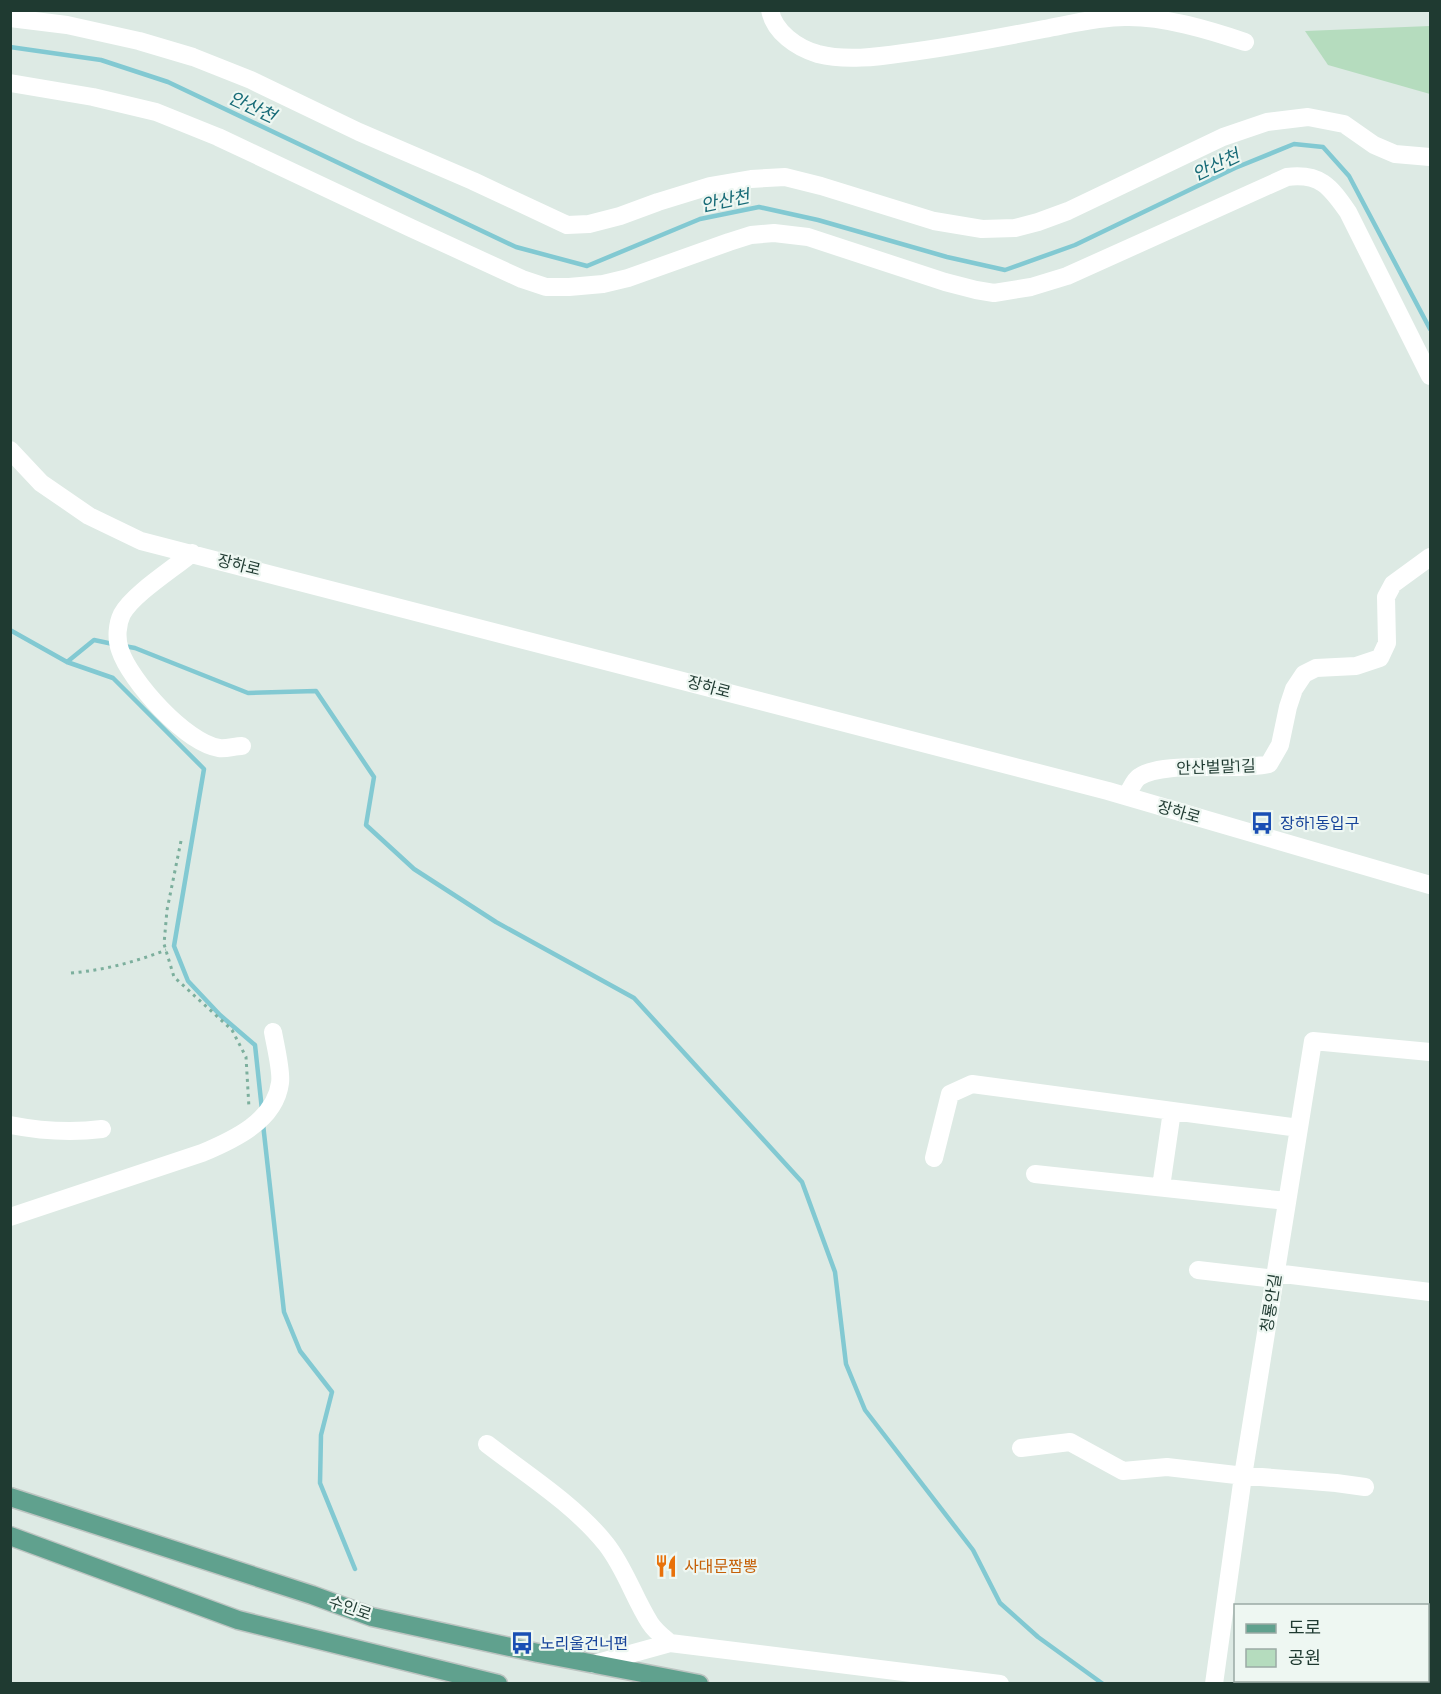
<svg xmlns="http://www.w3.org/2000/svg" width="1441" height="1694" font-family="Montserrat,'Noto Sans KR',sans-serif">
  <rect width="100%" height="100%" fill="#ddeae4"/>
  <path fill="#b5dcbe" d="M 1430,26 L 1430,94 L 1328,65 L 1305,31 Z"/>
  <g fill="none" stroke-linecap="round" stroke-linejoin="round">
    <path stroke="#82c9d2" stroke-width="4.5" d="M 10,47 L 101,60 L 168,82 L 516,247 L 587,266 L 700,219 L 759,207 L 818,220 L 947,257 L 1005,270 L 1075,245 L 1235,168 L 1294,144 L 1323,147 L 1349,176 L 1430,329
      M 10,630 L 67,662 L 113,678 L 204,769 L 174,946 L 188,981 L 220,1015 L 255,1045 L 262,1110
      M 124,646 L 135,648 L 248,693 L 316,691 L 374,777 L 366,825 L 414,869 L 496,922 L 634,998 L 802,1182 L 835,1272 L 846,1364 L 865,1410 L 973,1550 L 1000,1603 L 1038,1637 L 1103,1684
      M 67,662 L 94,640 L 113,644
      M 263,1124 L 284,1312 L 300,1351 L 332,1392 L 321,1435 L 320,1483 L 355,1569"/>
    <g stroke="#bcc4c1" stroke-width="21">
      <path id="major" d="M 10,1497 L 312,1595 L 372,1617 L 538,1653 L 699,1684
        M 10,1536 L 238,1620 L 498,1684"/>
    </g>
    <path stroke="#7caf9d" stroke-width="3" stroke-dasharray="3 4.5" stroke-linecap="butt" d="M 181,841 L 167,910 L 164,944 L 174,977 L 232,1030 L 246,1057 L 249,1108
      M 71,973 C 105,970 135,962 166,950"/>
    <path stroke="#fff" stroke-width="18" d="M 770,10 C 774,32 797,48 818,54 C 845,61 877,57 904,53 C 951,47 998,38 1044,29 C 1071,24 1098,17 1125,17 C 1163,16 1209,30 1245,42
      M 10,18 L 67,25 L 139,41 L 193,57 L 251,80 L 359,132 L 473,181 L 567,225 L 589,224 L 620,216 L 658,202 L 710,186 L 751,179 L 785,177 L 821,186 L 934,221 L 982,229 L 1015,228 L 1038,222 L 1068,211 L 1223,137 L 1267,122 L 1308,117 L 1344,124 L 1374,145 L 1395,154 L 1430,157
      M 10,83 L 93,97 L 156,112 L 218,137 L 411,228 L 522,279 L 546,287 L 569,287 L 603,284 L 628,278 L 729,242 L 751,235 L 774,233 L 808,237 L 945,282 L 976,290 L 994,293 L 1031,287 L 1067,276 L 1287,177 C 1320,173 1330,186 1348,212 L 1430,376
      M 10,450 L 41,483 L 89,516 L 141,541 L 1108,791 L 1430,885
      M 192,553 C 173,569 133,594 122,614 C 117,624 116,639 120,650 C 130,681 186,743 219,748 C 226,749 235,746 242,746
      M 1126,796 C 1130,791 1134,780 1139,777 C 1163,760 1236,772 1269,764 L 1280,745 L 1288,707 L 1294,689 L 1304,674 L 1316,668 L 1356,666 L 1380,658 L 1387,643 L 1386,597 L 1393,584 L 1430,557
      M 10,1125 C 41,1131 71,1133 102,1129
      M 934,1158 L 950,1094 L 972,1084 L 1299,1128
      M 1035,1174 L 1287,1201
      M 1161,1187 L 1172,1111
      M 10,1217 L 202,1153 C 233,1140 275,1121 280,1083 C 282,1072 275,1044 273,1032
      M 1198,1270 L 1275,1279
      M 1275,1273 L 1430,1292
      M 487,1444 C 526,1474 575,1505 606,1544 C 625,1568 634,1598 650,1623 C 655,1631 663,1637 670,1643
      M 1021,1448 L 1070,1442 L 1123,1471 L 1167,1467 L 1236,1475 L 1336,1483 L 1365,1487
      M 594,1664 L 670,1643 L 1000,1684
      M 1214,1684 L 1243,1476 L 1313,1041 L 1430,1052"/>
    <use href="#major" stroke="#60a18e" stroke-width="18"/>
  </g>
  <defs>
    <g id="bus-bare" transform="scale(1.8)"><path d="M-5-6H5V4H4V6H2V4H-2V6H-4V4H-5ZM-3.5-4V0h7V-4ZM-3.5 1.2v1.5H-2V1.2ZM2 1.2v1.5H3.5V1.2Z" fill="#1a4fb4" stroke="#eef7f2" stroke-width="2.5" paint-order="stroke"/></g>
    <g id="restaurant-bare" transform="scale(1.8)"><path d="M-5-6h1v4h1v-4h1v4h1v-4h1v5L-1.5 .5V6h-2V.5L-5-1ZM5-6V6H3V1.5H1.5Q1.5-4 5-6Z" fill="#e8710a" stroke="#eef7f2" stroke-width="2.5" paint-order="stroke"/></g>
  </defs>
  <g fill-rule="evenodd">
    <use href="#bus-bare" x="1262" y="823"/>
    <use href="#restaurant-bare" x="666" y="1566"/>
    <use href="#bus-bare" x="522" y="1643"/>
  </g>
  <g text-anchor="middle" dominant-baseline="central" stroke-width="4.5" stroke-linejoin="round" paint-order="stroke">
    <g font-size="16" fill="#1f3a31" stroke="#eef7f2">
      <text transform="translate(239 565) rotate(14)">장하로</text>
      <text transform="translate(709 687) rotate(15)">장하로</text>
      <text transform="translate(1216 767) rotate(-2)">안산벌말1길</text>
      <text transform="translate(1179 812) rotate(16)">장하로</text>
      <text transform="translate(1271 1303) rotate(-81)">청룡안길</text>
      <text transform="translate(350 1608) rotate(19)">수인로</text>
    </g>
    <g font-size="16" fill="#164399" stroke="#eef7f2" text-anchor="start">
      <text x="1280" y="823">장하1동입구</text>
      <text x="540" y="1643">노리울건너편</text>
    </g>
    <g font-size="16" fill="#c56008" stroke="#eef7f2" text-anchor="start">
      <text x="684" y="1566">사대문짬뽕</text>
    </g>
    <g font-size="18" font-style="italic" fill="#176b77" stroke="#eef7f2">
      <text transform="translate(252 107) rotate(25)">안산천</text>
      <text transform="translate(1216 165) rotate(-25)">안산천</text>
      <text transform="translate(725 201) rotate(-12)">안산천</text>
    </g>
  </g>
  <rect width="1441" height="1694" fill="none" stroke="#1f3a31" stroke-width="24"/>
  <rect x="1234" y="1604" width="195" height="78" fill="#eef7f2" stroke="#9baba5" stroke-width="1.5"/>
  <rect x="1246" y="1624" width="30" height="9" fill="#60a18e" stroke="#9baba5" stroke-width="1.5"/>
  <text x="1288" y="1634" font-size="18" fill="#1f3a31">도로</text>
  <rect x="1246" y="1649" width="30" height="18" fill="#b5dcbe" stroke="#9baba5" stroke-width="1.5"/>
  <text x="1288" y="1664" font-size="18" fill="#1f3a31">공원</text>
</svg>
